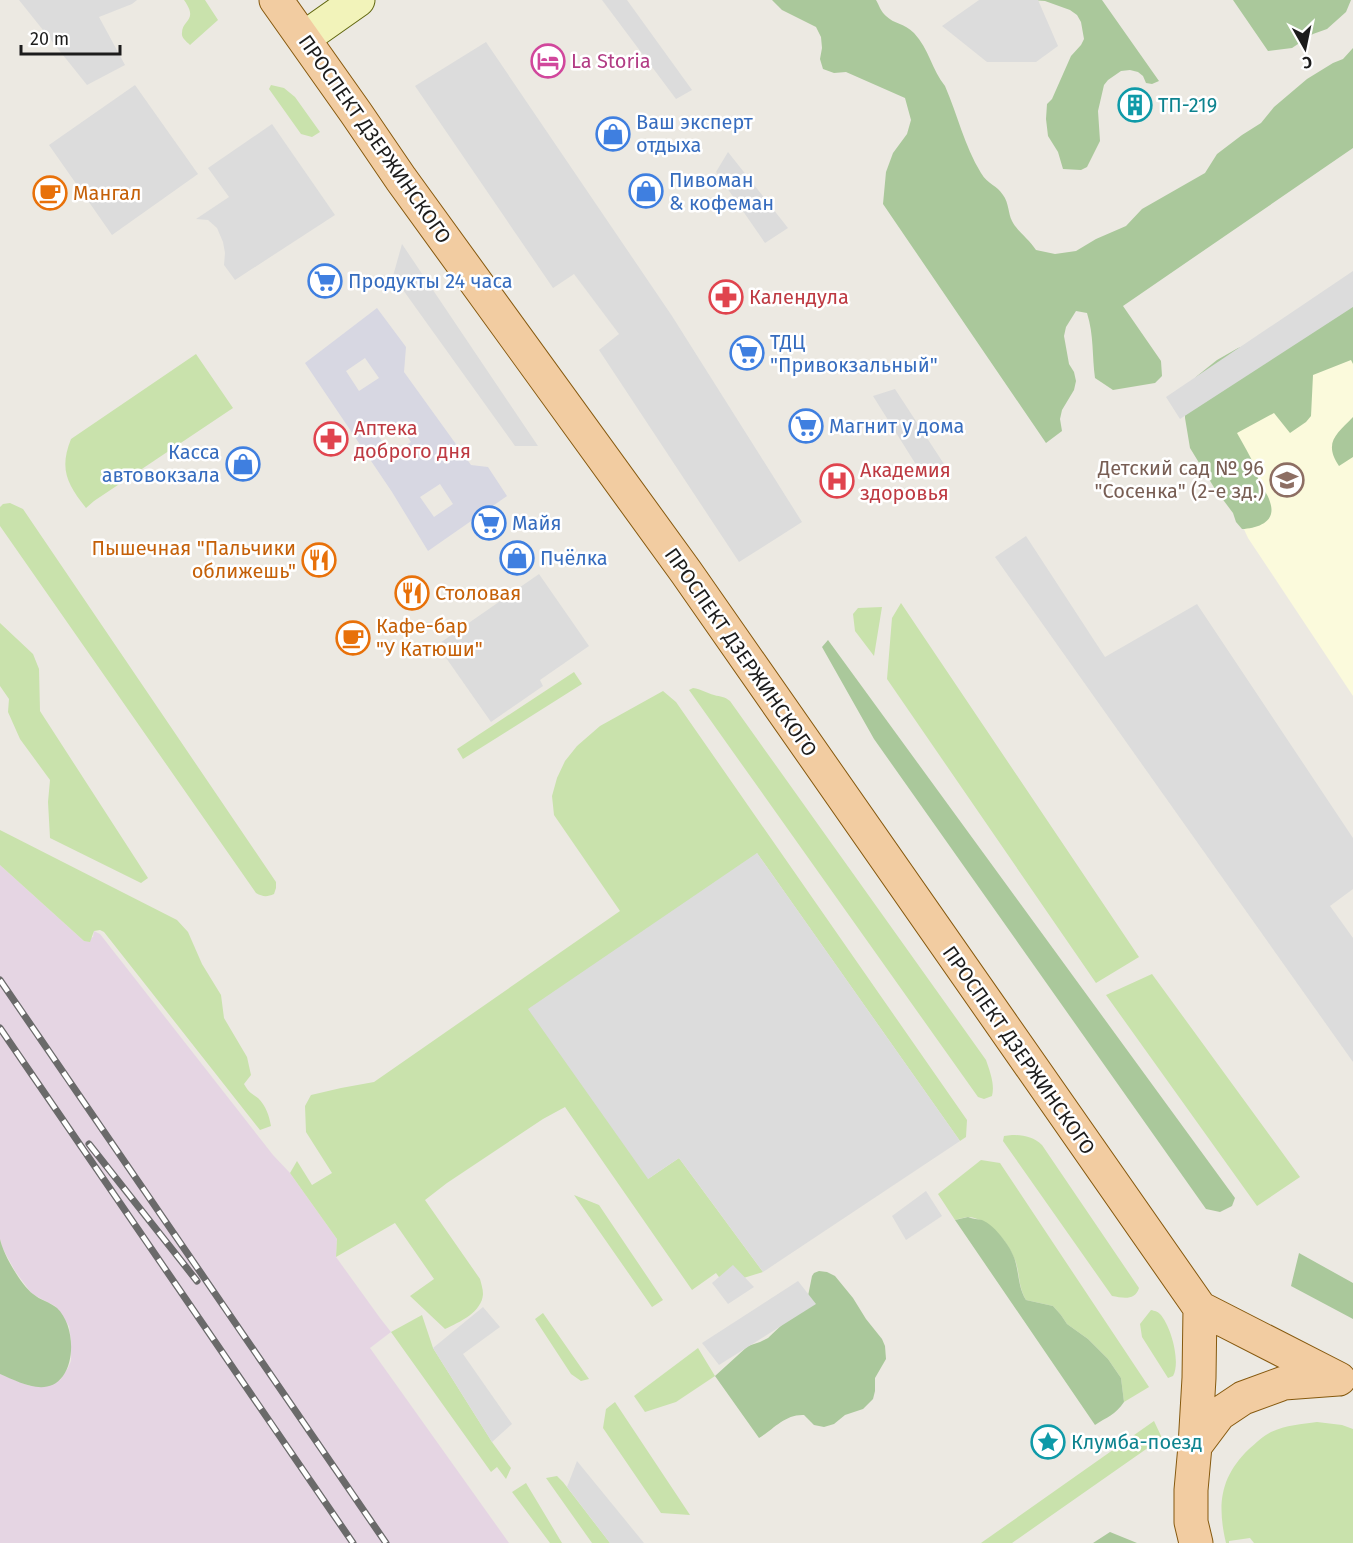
<svg xmlns="http://www.w3.org/2000/svg" width="1353" height="1543" font-family="'Fira Sans',sans-serif">
  <rect width="100%" height="100%" fill="#ece9e2"/>
  <path fill="#e5d5e3" d="M 0,865 L 84,941 L 93,937 L 94,931 L 100,934 L 273,1155 L 290,1173 L 337,1239 L 336,1257 L 380,1318 L 391,1332 L 370,1348 L 509,1543 L 0,1543 L 0,1374 L 30,1386 L 60,1380 L 68,1368 L 71,1361 L 71,1340 L 69,1326 L 55,1306 L 32,1294 L 15,1271 L 2,1247 L 0,1239 Z"/>
  <path fill="#fbfadc" d="M 1353,316 L 1353,696 L 1248,538 L 1195,422 Z"/>
  <path fill="#c9e2ac" d="M 184,0 L 205,0 L 218,20 L 190,45 C 187,42 181,38 182,33 C 182,19 199,21 184,0 Z
    M 271,85 L 284,88 L 295,97 L 320,132 L 312,137 L 301,134 L 269,89 Z
    M 196,354 L 233,408 L 94,501 L 86,508 C 67,484 59,469 71,439 Z
    M 10,503 L 23,509 L 276,882 L 276,888 L 274,894 C 267,897 263,897 256,893 L 0,526 L 0,507 L 3,504 Z
    M 901,603 L 1139,957 L 1096,983 L 887,679 L 892,618 Z
    M 882,607 L 874,656 L 855,631 L 853,614 L 858,608 Z
    M 0,623 L 33,654 L 39,669 L 40,711 L 148,878 L 141,883 L 50,838 L 48,802 L 50,780 L 20,739 L 8,712 L 9,699 L 0,686 Z
    M 574,672 L 582,684 L 463,759 L 457,749 Z
    M 693,688 C 701,689 707,693 714,695 C 721,697 724,696 730,701 L 986,1060 C 990,1072 995,1084 992,1096 L 984,1099 L 978,1097 L 689,690 Z
    M 663,691 L 676,702 L 967,1120 L 966,1137 L 960,1141 L 757,853 L 648,1179 L 679,1158 L 763,1272 L 724,1284 L 716,1273 L 692,1290 L 565,1107 L 543,1119 L 447,1183 L 425,1200 L 480,1279 C 481,1283 483,1289 483,1294 C 482,1312 460,1322 445,1329 L 410,1296 L 434,1279 L 395,1223 L 336,1257 L 337,1239 L 290,1173 L 297,1161 L 312,1185 L 332,1173 L 306,1132 L 305,1106 L 311,1095 L 341,1088 L 374,1082 L 620,911 L 554,815 L 552,796 L 557,778 L 565,761 L 577,746 L 600,726 Z
    M 0,830 L 177,920 L 188,932 L 202,964 L 221,995 L 224,1018 L 247,1057 L 251,1075 L 244,1084 C 250,1094 250,1092 258,1098 C 266,1106 269,1115 271,1126 L 260,1130 L 104,932 L 100,930 L 94,931 L 90,942 L 84,941 L 0,865 Z
    M 1152,974 L 1300,1177 L 1257,1206 L 1106,995 Z
    M 1012,1135 C 1023,1135 1034,1137 1042,1145 L 1139,1288 C 1135,1301 1123,1298 1112,1296 L 1003,1141 L 1004,1136 Z
    M 981,1160 L 1000,1163 L 1149,1387 L 1124,1402 L 1121,1378 L 1108,1359 L 1088,1339 L 1067,1324 L 1061,1315 L 1053,1306 L 1026,1300 C 1018,1287 1020,1273 1015,1260 C 1008,1241 989,1219 969,1217 C 965,1217 959,1219 955,1220 L 938,1194 Z
    M 574,1195 L 599,1205 L 663,1300 L 652,1307 Z
    M 1151,1310 C 1155,1311 1157,1311 1160,1314 C 1171,1326 1181,1362 1173,1376 L 1168,1378 L 1142,1337 L 1140,1324 Z
    M 543,1313 L 589,1379 L 581,1381 L 571,1374 L 535,1319 Z
    M 422,1315 L 433,1348 L 492,1442 L 511,1468 L 506,1479 L 497,1467 L 491,1472 L 391,1332 Z
    M 698,1348 L 715,1376 L 676,1402 L 645,1412 L 634,1396 Z
    M 615,1402 L 690,1515 L 661,1513 L 603,1428 L 606,1409 Z
    M 1154,1421 L 1162,1438 L 1012,1543 L 981,1543 Z
    M 1317,1422 L 1342,1425 L 1353,1429 L 1353,1543 L 1254,1543 L 1250,1538 L 1229,1541 L 1229,1543 L 1226,1543 C 1217,1505 1220,1477 1249,1449 C 1256,1443 1263,1436 1271,1432 C 1286,1425 1302,1424 1317,1422 Z
    M 557,1476 L 563,1482 L 610,1543 L 592,1543 L 546,1478 Z
    M 526,1483 L 562,1543 L 550,1543 L 512,1492 Z"/>
  <path fill="#aac89b" d="M 772,0 L 876,0 C 879,5 881,12 886,16 C 894,24 904,23 914,33 C 929,49 932,70 945,86 C 958,116 964,145 981,173 C 988,185 997,185 1003,195 C 1009,203 1008,213 1012,221 C 1016,230 1030,240 1036,250 L 1055,254 L 1076,251 L 1096,239 L 1126,226 L 1142,209 L 1205,173 L 1217,154 L 1242,135 L 1261,123 L 1274,107 L 1307,79 L 1333,63 L 1343,59 L 1353,48 L 1353,148 L 1123,306 L 1161,361 L 1162,376 L 1155,383 L 1113,390 L 1095,378 C 1092,356 1094,335 1087,313 L 1076,311 L 1066,327 L 1064,336 L 1069,364 L 1074,372 L 1076,381 L 1074,390 L 1062,410 L 1060,419 L 1062,431 L 1046,443 L 883,204 L 886,172 L 893,153 L 907,134 L 911,120 L 905,98 L 846,72 L 834,73 L 823,69 L 820,59 L 822,48 L 821,37 L 816,27 L 782,10 Z
    M 1032,0 L 1102,0 L 1159,81 L 1152,84 L 1146,83 L 1143,76 L 1138,72 L 1130,70 L 1121,71 L 1108,80 L 1104,85 L 1098,111 L 1100,141 L 1087,167 L 1081,170 L 1063,169 L 1058,152 L 1048,136 L 1046,119 L 1047,104 L 1052,99 L 1071,56 L 1081,45 L 1084,39 L 1081,22 L 1077,15 L 1070,10 L 1045,1 Z
    M 1233,0 L 1351,0 L 1346,12 L 1327,29 L 1313,34 L 1292,48 L 1268,51 Z
    M 1353,294 L 1353,364 L 1351,360 L 1313,375 L 1311,416 L 1306,422 L 1290,433 L 1274,413 L 1237,433 C 1243,444 1250,455 1255,467 C 1257,472 1257,476 1259,481 C 1262,488 1268,494 1270,502 C 1277,522 1258,528 1242,529 L 1236,522 L 1233,513 L 1215,489 L 1190,448 L 1185,418 L 1185,409 L 1191,382 L 1197,376 L 1217,360 L 1238,348 L 1255,342 Z
    M 1353,417 L 1353,457 L 1339,466 C 1323,442 1337,434 1353,417 Z
    M 828,640 L 1235,1198 L 1232,1206 L 1220,1212 L 1206,1209 L 874,739 L 822,647 Z
    M 968,1217 C 973,1219 978,1219 982,1220 C 995,1225 1014,1250 1016,1264 C 1019,1276 1019,1289 1026,1300 L 1053,1306 L 1061,1315 L 1067,1324 L 1088,1339 L 1108,1359 L 1121,1378 L 1124,1402 C 1115,1415 1107,1417 1095,1425 L 955,1220 Z
    M 0,1239 C 3,1254 21,1285 33,1294 C 40,1300 50,1302 57,1308 C 73,1323 76,1358 63,1376 C 47,1398 19,1382 0,1374 Z
    M 1299,1253 L 1353,1283 L 1353,1319 L 1291,1286 Z
    M 819,1271 L 827,1272 L 835,1276 L 853,1298 L 866,1319 L 882,1339 L 885,1346 L 886,1359 L 875,1378 L 875,1391 L 873,1399 L 863,1409 L 845,1415 L 834,1424 L 824,1427 L 814,1425 L 804,1415 C 785,1414 774,1429 759,1438 L 715,1376 L 748,1346 L 760,1342 L 768,1338 L 807,1301 L 812,1276 L 814,1273 Z
    M 1110,1532 L 1137,1543 L 1093,1543 Z"/>
  <path fill="#dcdcdc" d="M 19,0 L 137,0 L 132,4 L 99,17 L 125,65 L 87,85 Z
    M 602,0 L 627,0 L 692,90 L 676,99 Z
    M 979,0 L 1038,0 L 1058,46 L 1036,62 L 987,62 L 942,26 Z
    M 486,42 L 672,316 L 802,522 L 739,562 L 599,350 L 619,334 L 574,274 L 553,288 L 415,86 Z
    M 135,85 L 198,174 L 112,235 L 49,145 Z
    M 272,124 L 335,215 L 235,280 L 224,265 L 225,253 L 223,242 L 217,228 L 208,220 L 196,219 L 229,197 L 208,168 Z
    M 728,152 L 788,228 L 765,243 L 716,172 Z
    M 402,244 L 538,446 L 515,446 L 393,276 Z
    M 1353,271 L 1353,307 L 1180,419 L 1166,397 Z
    M 895,389 L 944,464 L 920,471 L 873,396 Z
    M 1026,536 L 1105,657 L 1197,604 L 1353,838 L 1353,889 L 1330,906 L 1353,938 L 1353,1062 L 995,557 Z
    M 539,574 L 589,646 L 540,680 L 543,686 L 491,722 L 437,645 Z
    M 757,853 L 960,1141 L 763,1272 L 679,1158 L 648,1179 L 528,1009 Z
    M 926,1191 L 942,1216 L 906,1240 L 892,1216 Z
    M 733,1265 L 754,1287 L 728,1304 L 712,1283 Z
    M 798,1281 L 816,1304 L 719,1365 L 702,1343 Z
    M 483,1307 L 500,1327 L 463,1354 L 512,1424 L 492,1442 L 433,1348 Z
    M 577,1461 L 644,1543 L 610,1543 L 567,1487 Z"/>
  <path fill="#d7d7e2" fill-rule="evenodd" d="M 377,308 L 406,347 L 404,372 L 471,465 L 488,467 L 507,496 L 428,551 L 392,492 L 305,363 ZM 365,358 L 379,378 L 359,391 L 346,371 ZM 398,422 L 411,442 L 391,455 L 378,435 ZM 440,484 L 453,504 L 434,517 L 420,497 Z"/>
  <g fill="none" stroke-linecap="round" stroke-linejoin="round">
    <g stroke="#61670f" stroke-width="35">
      <path id="secondary" d="M 304,38 L 358,0"/>
    </g>
    <g stroke="#86590e" stroke-width="35">
      <path id="primary" d="M 276,0 L 356,113 L 401,179 L 686,572 L 1200,1308 L 1339,1379
        M 1195,1446 L 1199,1378 L 1200,1308
        M 1196,1543 L 1191,1522 L 1191,1490 L 1195,1446 L 1219,1414 L 1243,1398 L 1284,1383 L 1338,1379"/>
    </g>
    <use href="#secondary" stroke="#f2f3ba" stroke-width="33"/>
    <use href="#primary" stroke="#f2cca1" stroke-width="33"/>
    <g stroke="#6a6a6a" stroke-width="7">
      <path id="rail" d="M 0,980 L 386,1543
        M 0,1028 L 353,1543
        M 89,1144 L 197,1281"/>
    </g>
    <use href="#rail" stroke="#fff" stroke-width="4.5" stroke-dasharray="14" stroke-linecap="butt"/>
  </g>
  <defs>
    <g id="hotel-ring" transform="scale(1.725)"><circle r="9.5" fill="#fff" stroke="#d1479c" stroke-width="1.5"/><path d="M-6-4.5h1.5V1H6V5H4.5V3h-9V5H-6ZM-4 0a1.8 1.8 0 1 1 3.6 0ZM.5 0V-2.5h3Q6-2.5 6 0Z" fill="#d1479c"/></g>
    <g id="building-ring" transform="scale(1.725)"><circle r="9.5" fill="#fff" stroke="#0f9aa8" stroke-width="1.5"/><path d="M-4-6H4V6H1V3H-1V6H-4ZM-2.5-4.3h1.7v1.8h-1.7ZM.8-4.3h1.7v1.8H.8ZM-2.5-1h1.7V.8h-1.7ZM.8-1h1.7V.8H.8Z" fill="#0f9aa8"/></g>
    <g id="shop-ring" transform="scale(1.725)"><circle r="9.5" fill="#fff" stroke="#3f7fe0" stroke-width="1.5"/><path d="M-5-2.5h2.3a2.7 3.5 0 0 1 5.4 0H5L5.5 6h-11ZM-1.5-2.5h3a1.5 2.3 0 0 0-3 0Z" fill="#3f7fe0"/></g>
    <g id="cafe-ring" transform="scale(1.725)"><circle r="9.5" fill="#fff" stroke="#e8710a" stroke-width="1.5"/><path d="M-5.5-4.5H6V0H3Q3 3.5 0 3.5H-2.5Q-5.5 3.5-5.5 0ZM3-3.2v2h1.7v-2ZM-6 4.5H4V6H-6Z" fill="#e8710a"/></g>
    <g id="supermarket-ring" transform="scale(1.725)"><circle r="9.5" fill="#fff" stroke="#3f7fe0" stroke-width="1.5"/><path d="M-6-5.5h2.5l.6 2H6L4.5 2H-2.5L-4.4-4H-6ZM-1.5 3.2a1.3 1.3 0 1 0 .1 0ZM3 3.2a1.3 1.3 0 1 0 .1 0Z" fill="#3f7fe0"/></g>
    <g id="pharmacy-ring" transform="scale(1.725)"><circle r="9.5" fill="#fff" stroke="#e0444e" stroke-width="1.5"/><path d="M-2-6h4v4h4v4h-4v4h-4v-4h-4v-4h4Z" fill="#e0444e"/></g>
    <g id="school-ring" transform="scale(1.725)"><circle r="9.5" fill="#fff" stroke="#8d6e63" stroke-width="1.5"/><path d="M0-5L7-2L0 1L-7-2ZM-4 1L0 2.5L4 1V4Q0 6-4 4Z" fill="#8d6e63"/></g>
    <g id="hospital-ring" transform="scale(1.725)"><circle r="9.5" fill="#fff" stroke="#e0444e" stroke-width="1.5"/><path d="M-5-5h3v3.5h4V-5h3V5h-3V1.5h-4V5h-3Z" fill="#e0444e"/></g>
    <g id="restaurant-ring" transform="scale(1.725)"><circle r="9.5" fill="#fff" stroke="#e8710a" stroke-width="1.5"/><path d="M-5-6h1v4h1v-4h1v4h1v-4h1v5L-1.5 .5V6h-2V.5L-5-1ZM5-6V6H3V1.5H1.5Q1.5-4 5-6Z" fill="#e8710a"/></g>
    <g id="sight-ring" transform="scale(1.725)"><circle r="9.5" fill="#fff" stroke="#0f9aa8" stroke-width="1.5"/><path d="M0-6L1.8-2.2L6-1.7L2.9 1.2L3.7 5.4L0 3.3L-3.7 5.4L-2.9 1.2L-6-1.7L-1.8-2.2Z" fill="#0f9aa8"/></g>
  </defs>
  <g fill-rule="evenodd">
    <use href="#hotel-ring" x="548" y="61"/>
    <use href="#building-ring" x="1135" y="105"/>
    <use href="#shop-ring" x="613" y="134"/>
    <use href="#shop-ring" x="646" y="191"/>
    <use href="#cafe-ring" x="50" y="193"/>
    <use href="#supermarket-ring" x="325" y="281"/>
    <use href="#pharmacy-ring" x="726" y="297"/>
    <use href="#supermarket-ring" x="747" y="353"/>
    <use href="#supermarket-ring" x="806" y="426"/>
    <use href="#pharmacy-ring" x="331" y="439"/>
    <use href="#shop-ring" x="243" y="464"/>
    <use href="#school-ring" x="1287" y="480"/>
    <use href="#hospital-ring" x="837" y="481"/>
    <use href="#supermarket-ring" x="489" y="523"/>
    <use href="#shop-ring" x="517" y="558"/>
    <use href="#restaurant-ring" x="319" y="560"/>
    <use href="#restaurant-ring" x="412" y="593"/>
    <use href="#cafe-ring" x="353" y="638"/>
    <use href="#sight-ring" x="1048" y="1442"/>
  </g>
  <g text-anchor="middle" dominant-baseline="central" stroke-width="5" stroke-linejoin="round" paint-order="stroke">
    <g font-size="20" fill="#b23c85" stroke="#fff" text-anchor="start">
      <text x="571" y="61">La Storia</text>
    </g>
    <g font-size="20" fill="#0d838f" stroke="#fff" text-anchor="start">
      <text x="1158" y="105">ТП-219</text>
      <text x="1071" y="1442">Клумба-поезд</text>
    </g>
    <g font-size="20" fill="#366cbe" stroke="#fff" text-anchor="start">
      <text x="636" y="122">Ваш эксперт<tspan x="636" dy="23">отдыха</tspan></text>
      <text x="669" y="180">Пивоман<tspan x="669" dy="23">&amp; кофеман</tspan></text>
      <text x="348" y="281">Продукты 24 часа</text>
      <text x="770" y="342">ТДЦ<tspan x="770" dy="23">"Привокзальный"</tspan></text>
      <text x="829" y="426">Магнит у дома</text>
      <text x="220" y="452" text-anchor="end">Касса<tspan x="220" dy="23">автовокзала</tspan></text>
      <text x="512" y="523">Майя</text>
      <text x="540" y="558">Пчёлка</text>
    </g>
    <g font-size="20" fill="#1c1c1c" stroke="#fff">
      <text transform="translate(375 139) rotate(55)">ПРОСПЕКТ ДЗЕРЖИНСКОГО</text>
      <text transform="translate(741 652) rotate(55)">ПРОСПЕКТ ДЗЕРЖИНСКОГО</text>
      <text transform="translate(1019 1050) rotate(55)">ПРОСПЕКТ ДЗЕРЖИНСКОГО</text>
    </g>
    <g font-size="20" fill="#c56008" stroke="#fff" text-anchor="start">
      <text x="73" y="193">Мангал</text>
      <text x="296" y="548" text-anchor="end">Пышечная "Пальчики<tspan x="296" dy="23">оближешь"</tspan></text>
      <text x="435" y="593">Столовая</text>
      <text x="376" y="626">Кафе-бар<tspan x="376" dy="23">"У Катюши"</tspan></text>
    </g>
    <g font-size="20" fill="#be3a42" stroke="#fff" text-anchor="start">
      <text x="749" y="297">Календула</text>
      <text x="354" y="428">Аптека<tspan x="354" dy="23">доброго дня</tspan></text>
      <text x="860" y="470">Академия<tspan x="860" dy="23">здоровья</tspan></text>
    </g>
    <g font-size="20" fill="#785e54" stroke="#fff" text-anchor="end">
      <text x="1264" y="468">Детский сад № 96<tspan x="1264" dy="23">"Сосенка" (2-е зд.)</tspan></text>
    </g>
  </g>
  <g transform="translate(1305 48) rotate(171)" stroke="#ffffff" stroke-width="4.5" paint-order="stroke">
  <path d="M0-4.5L10 22L0 15L-10 22Z" fill="#1c1c1c"/>
  <text y="-9" font-size="16" font-weight="bold" text-anchor="middle" fill="#1c1c1c">С</text>
  </g>
  <path d="M21 45v9h99v-9" fill="none" stroke="#1c1c1c" stroke-width="3"/>
  <text x="30" y="45" font-size="18" fill="#1c1c1c" stroke="#ffffff" stroke-width="4.5" paint-order="stroke">20 m</text>
</svg>
